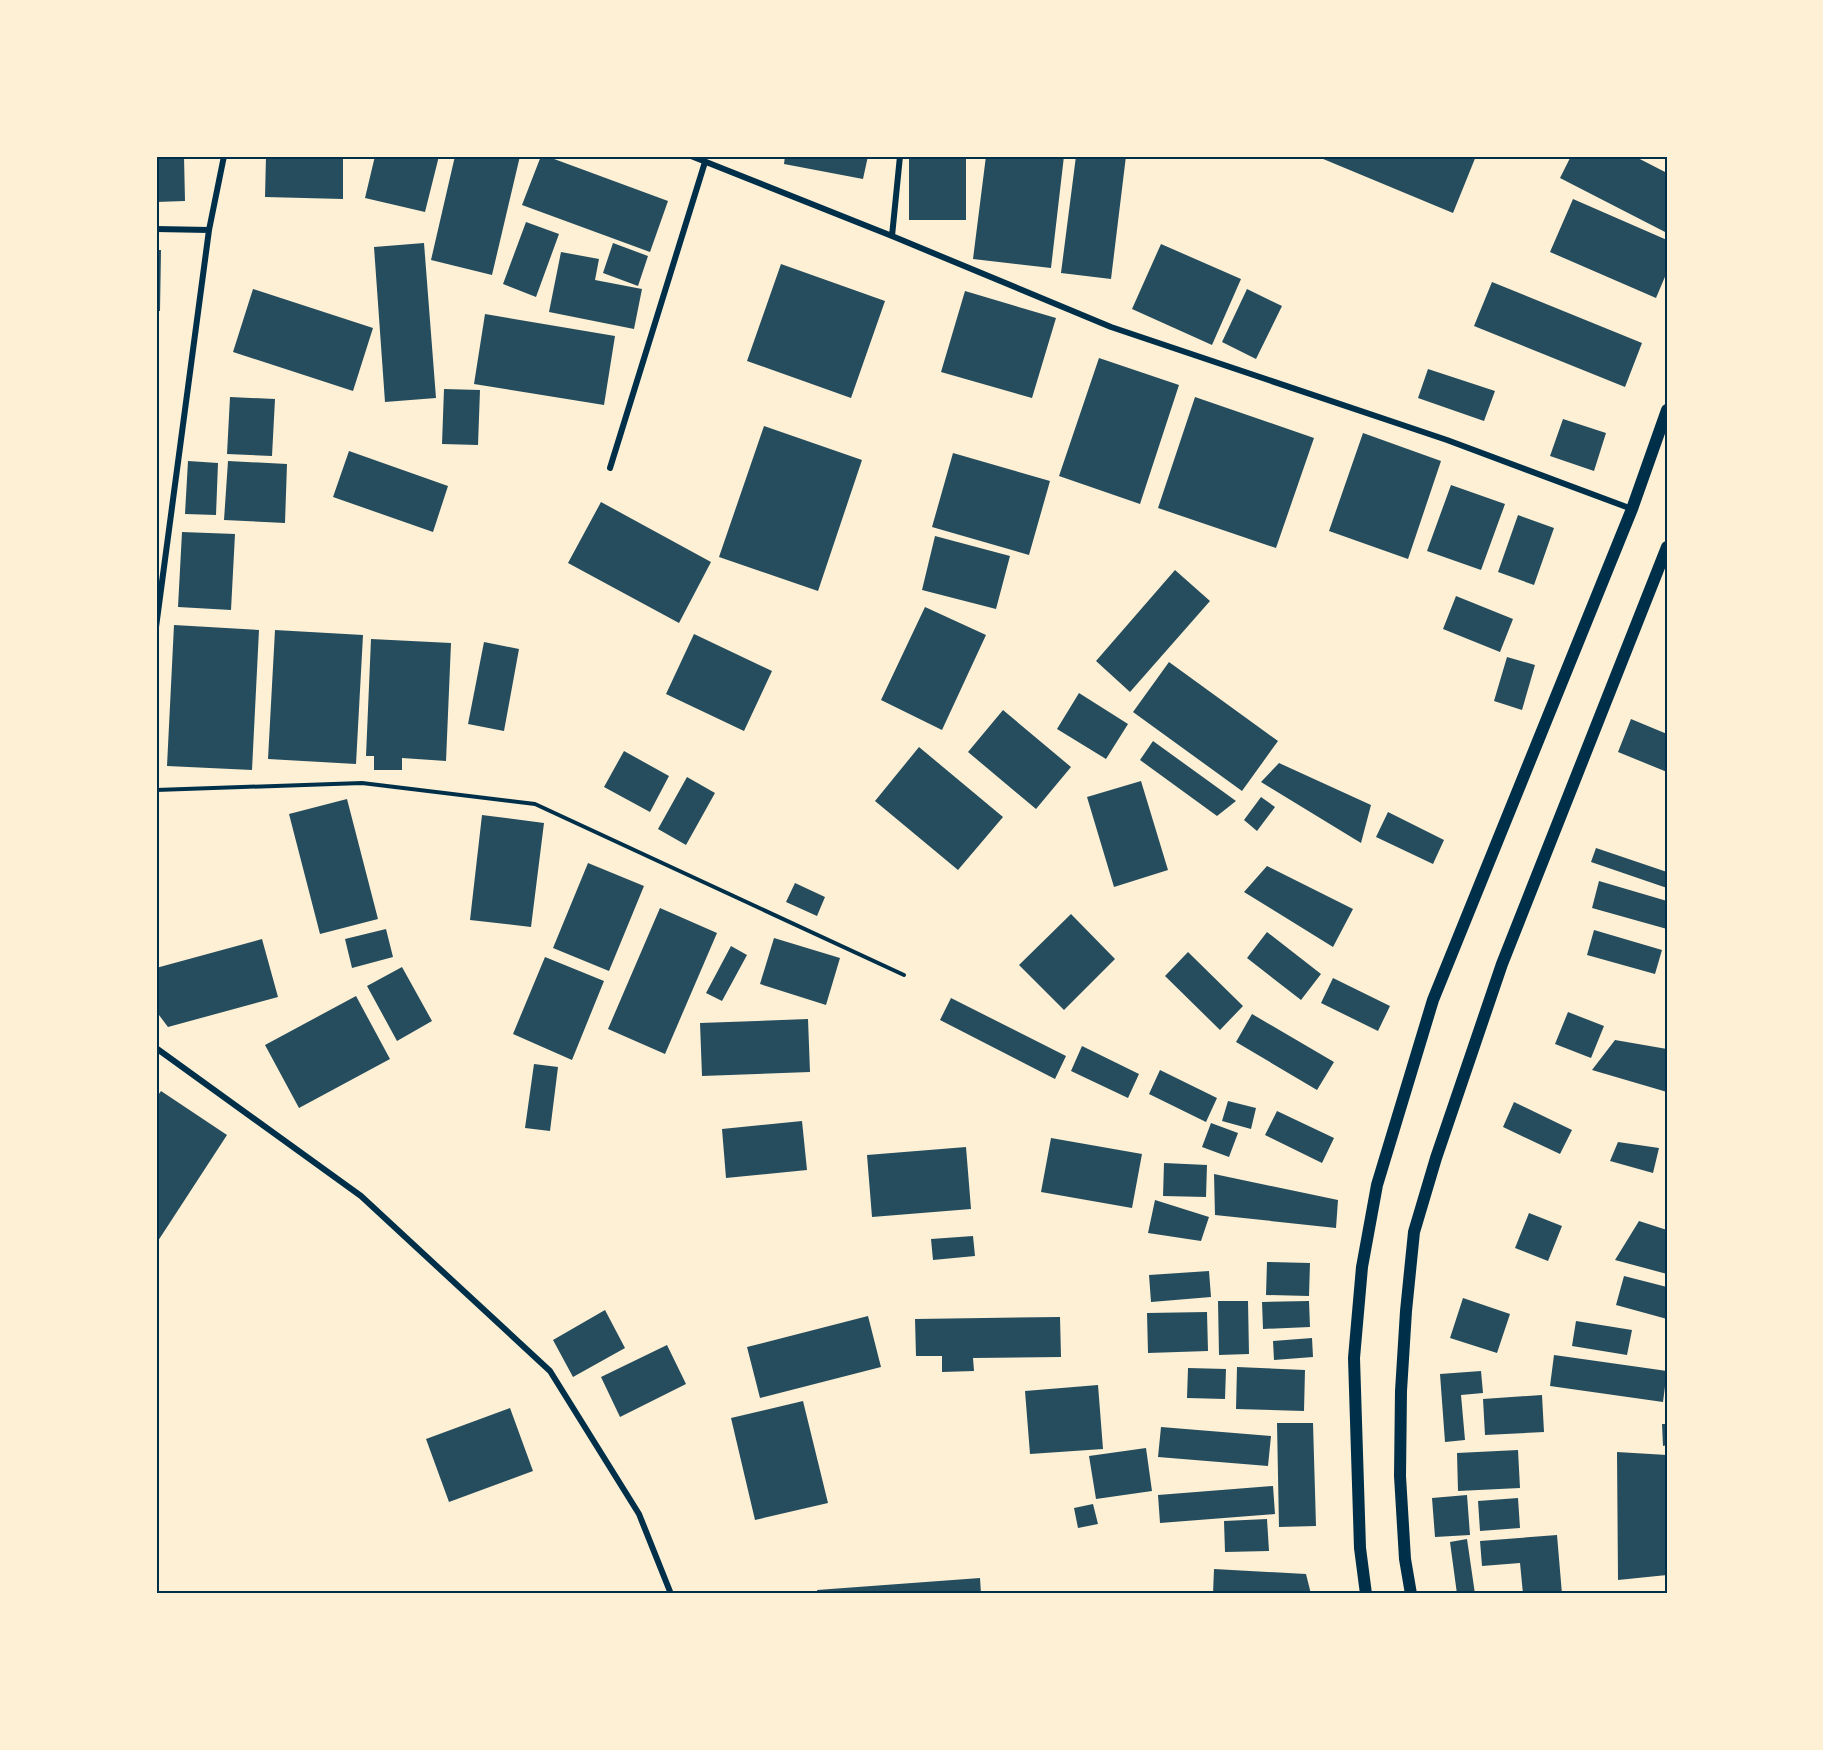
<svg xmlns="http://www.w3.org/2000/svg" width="1823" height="1750" font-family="Commissioner,sans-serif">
  <rect width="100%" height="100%" fill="#fdf0d5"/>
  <path fill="#264d5e" d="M 156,156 L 184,156 L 185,201 L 156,202 Z
    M 266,156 L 343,156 L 343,199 L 265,197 Z
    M 375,156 L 439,156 L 425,212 L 365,198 Z
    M 455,156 L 520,156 L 492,275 L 431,260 Z
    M 541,156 L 546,156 L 668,201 L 650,252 L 522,205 Z
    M 785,156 L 868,156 L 863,179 L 784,164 Z
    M 909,156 L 966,156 L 966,220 L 909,220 Z
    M 986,156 L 1064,156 L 1051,268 L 973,259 Z
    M 1076,156 L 1126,156 L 1111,279 L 1061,273 Z
    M 1316,156 L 1476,156 L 1453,213 Z
    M 1571,156 L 1634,156 L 1667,173 L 1667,233 L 1560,178 Z
    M 1573,199 L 1667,240 L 1667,272 L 1656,298 L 1550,252 Z
    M 526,222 L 559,234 L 536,297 L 503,284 Z
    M 424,243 L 436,398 L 385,402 L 374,247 Z
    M 613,243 L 648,256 L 638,286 L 603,273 Z
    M 1161,244 L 1241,279 L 1212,345 L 1132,309 Z
    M 156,250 L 161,250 L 160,311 L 156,311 Z
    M 561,252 L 599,259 L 595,280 L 642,289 L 634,329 L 549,312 Z
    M 781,264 L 885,301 L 851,398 L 747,361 Z
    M 1492,282 L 1642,343 L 1625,387 L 1474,326 Z
    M 253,289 L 373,328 L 353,391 L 233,352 Z
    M 1247,289 L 1282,306 L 1256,359 L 1222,342 Z
    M 965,291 L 1056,318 L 1032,398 L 941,372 Z
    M 485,314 L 615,336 L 604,405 L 474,384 Z
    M 1099,358 L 1179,385 L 1140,504 L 1059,476 Z
    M 1428,369 L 1495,391 L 1484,421 L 1418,398 Z
    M 444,389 L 480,390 L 478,445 L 442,444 Z
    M 230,397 L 275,399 L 272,456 L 227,454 Z
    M 1195,397 L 1314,438 L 1276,548 L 1158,508 Z
    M 1563,419 L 1606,433 L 1594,471 L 1550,456 Z
    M 764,426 L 862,460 L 818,591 L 719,557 Z
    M 1363,433 L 1441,461 L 1408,559 L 1329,531 Z
    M 349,451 L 448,486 L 433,532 L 333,497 Z
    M 953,453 L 1050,481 L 1029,555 L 932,527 Z
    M 188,461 L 218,463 L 216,515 L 185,514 Z
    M 228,461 L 287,464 L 285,523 L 224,520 Z
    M 1451,485 L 1505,504 L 1481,570 L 1427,551 Z
    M 601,502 L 711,562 L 679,623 L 568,563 Z
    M 1518,515 L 1554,528 L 1534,585 L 1498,572 Z
    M 182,532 L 235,534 L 231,610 L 178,607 Z
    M 935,536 L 1010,556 L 996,609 L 922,590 Z
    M 1175,570 L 1210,601 L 1130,692 L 1096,661 Z
    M 1456,596 L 1513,619 L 1500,652 L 1443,629 Z
    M 925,607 L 986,635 L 942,730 L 881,700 Z
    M 174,625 L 259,630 L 252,770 L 167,766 Z
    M 275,630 L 363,635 L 356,764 L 268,759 Z
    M 694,634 L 772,671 L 744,731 L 666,694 Z
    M 371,639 L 451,643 L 446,761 L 402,758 L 402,770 L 374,770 L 374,756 L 366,756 Z
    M 484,642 L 519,649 L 504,731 L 468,724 Z
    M 1507,657 L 1535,665 L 1522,710 L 1494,701 Z
    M 1169,662 L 1278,741 L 1242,791 L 1133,712 Z
    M 1079,693 L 1128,724 L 1106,759 L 1057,729 Z
    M 1003,710 L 1071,767 L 1036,809 L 968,752 Z
    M 1631,719 L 1667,734 L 1667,772 L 1618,752 Z
    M 1153,741 L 1236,801 L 1217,816 L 1140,760 Z
    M 919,747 L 1003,817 L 958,870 L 875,801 Z
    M 624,751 L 669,776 L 650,812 L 604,787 Z
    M 1279,763 L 1371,805 L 1361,843 L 1261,782 Z
    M 687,777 L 715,793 L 686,845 L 658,829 Z
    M 1141,781 L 1168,870 L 1114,887 L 1087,797 Z
    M 1261,797 L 1275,807 L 1257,831 L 1244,820 Z
    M 347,799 L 378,919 L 320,934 L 289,814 Z
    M 1388,812 L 1444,840 L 1433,864 L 1376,837 Z
    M 482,815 L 544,823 L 531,927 L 470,920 Z
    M 1596,848 L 1667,872 L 1667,888 L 1591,862 Z
    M 588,863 L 644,886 L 609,971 L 553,948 Z
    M 1267,866 L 1353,909 L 1333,947 L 1244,892 Z
    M 1599,881 L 1667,901 L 1667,929 L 1592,908 Z
    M 795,883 L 825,897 L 817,916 L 786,902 Z
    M 660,908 L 717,933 L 665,1054 L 608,1029 Z
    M 1071,914 L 1115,959 L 1064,1010 L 1019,965 Z
    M 386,929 L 393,957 L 352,968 L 345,939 Z
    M 1594,930 L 1662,950 L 1655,974 L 1587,955 Z
    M 1267,932 L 1321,974 L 1301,1000 L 1247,958 Z
    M 774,938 L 840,958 L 826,1005 L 760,984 Z
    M 262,939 L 278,997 L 168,1027 L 156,1011 L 156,968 Z
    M 731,946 L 747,955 L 722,1001 L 706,993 Z
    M 1188,952 L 1243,1006 L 1220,1030 L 1165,976 Z
    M 545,957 L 604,981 L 572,1060 L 513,1034 Z
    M 402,967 L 432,1021 L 397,1041 L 367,986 Z
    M 1333,978 L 1390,1006 L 1378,1031 L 1321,1003 Z
    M 356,996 L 390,1059 L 299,1108 L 265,1045 Z
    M 951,998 L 1066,1056 L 1055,1079 L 940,1020 Z
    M 1568,1012 L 1604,1026 L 1591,1058 L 1555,1044 Z
    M 1252,1014 L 1334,1062 L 1317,1090 L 1236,1042 Z
    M 808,1019 L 810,1072 L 702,1076 L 700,1023 Z
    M 1615,1040 L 1667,1049 L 1667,1092 L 1592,1070 Z
    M 1082,1046 L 1139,1074 L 1128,1098 L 1071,1071 Z
    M 534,1064 L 558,1067 L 550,1131 L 525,1128 Z
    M 1160,1070 L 1217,1098 L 1206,1122 L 1149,1094 Z
    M 161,1091 L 227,1135 L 156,1244 L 156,1098 Z
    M 1228,1101 L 1256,1108 L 1251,1129 L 1222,1121 Z
    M 1514,1102 L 1572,1130 L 1560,1154 L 1503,1127 Z
    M 1277,1111 L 1334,1138 L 1322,1163 L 1265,1135 Z
    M 802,1121 L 807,1170 L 726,1178 L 722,1129 Z
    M 1211,1123 L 1238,1133 L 1229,1157 L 1202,1147 Z
    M 1051,1138 L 1142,1154 L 1132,1208 L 1041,1192 Z
    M 1618,1142 L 1659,1148 L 1653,1173 L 1610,1161 Z
    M 966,1147 L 971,1209 L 872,1217 L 867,1155 Z
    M 1164,1163 L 1207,1165 L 1206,1197 L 1163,1196 Z
    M 1214,1174 L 1338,1200 L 1336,1228 L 1215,1215 Z
    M 1155,1200 L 1209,1217 L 1201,1241 L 1148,1233 Z
    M 1529,1213 L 1562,1226 L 1548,1261 L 1515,1248 Z
    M 1639,1221 L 1667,1230 L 1667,1274 L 1615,1260 Z
    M 973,1236 L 975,1256 L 933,1260 L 931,1239 Z
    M 1267,1262 L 1310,1263 L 1309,1296 L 1266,1295 Z
    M 1209,1271 L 1211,1297 L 1151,1302 L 1149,1275 Z
    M 1624,1276 L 1667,1287 L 1667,1319 L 1616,1305 Z
    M 1463,1298 L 1510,1314 L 1497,1353 L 1450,1338 Z
    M 1218,1301 L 1248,1301 L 1249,1354 L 1219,1355 Z
    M 1309,1301 L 1310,1327 L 1263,1329 L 1262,1302 Z
    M 605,1310 L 625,1348 L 573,1377 L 553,1340 Z
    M 1207,1312 L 1208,1351 L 1148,1353 L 1147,1313 Z
    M 868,1316 L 881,1367 L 760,1398 L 747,1347 Z
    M 1060,1317 L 1061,1357 L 973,1358 L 974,1371 L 942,1372 L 942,1356 L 916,1356 L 915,1319 Z
    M 1576,1321 L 1632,1330 L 1627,1355 L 1572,1346 Z
    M 1312,1338 L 1313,1357 L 1274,1360 L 1273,1341 Z
    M 667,1345 L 686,1384 L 620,1417 L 601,1377 Z
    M 1554,1355 L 1667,1371 L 1663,1402 L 1550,1386 Z
    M 1237,1367 L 1305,1370 L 1304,1411 L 1236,1409 Z
    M 1188,1368 L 1226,1369 L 1225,1399 L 1187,1398 Z
    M 1481,1371 L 1483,1393 L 1461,1395 L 1465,1440 L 1445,1442 L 1440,1374 Z
    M 1098,1385 L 1103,1449 L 1030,1454 L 1025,1391 Z
    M 1542,1395 L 1544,1432 L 1485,1435 L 1483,1399 Z
    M 803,1401 L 828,1503 L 755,1520 L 731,1418 Z
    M 510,1408 L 533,1471 L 449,1502 L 426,1439 Z
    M 1277,1423 L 1313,1423 L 1316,1526 L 1279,1527 Z
    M 1662,1424 L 1667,1424 L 1667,1445 L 1663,1446 Z
    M 1161,1427 L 1271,1436 L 1268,1466 L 1158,1457 Z
    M 1146,1448 L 1152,1491 L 1096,1499 L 1089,1456 Z
    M 1518,1450 L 1520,1488 L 1458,1491 L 1457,1453 Z
    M 1617,1452 L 1667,1455 L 1667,1575 L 1618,1580 Z
    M 1273,1486 L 1275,1514 L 1160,1523 L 1158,1495 Z
    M 1467,1495 L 1470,1535 L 1435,1537 L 1432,1498 Z
    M 1518,1498 L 1520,1528 L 1480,1531 L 1478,1501 Z
    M 1093,1504 L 1098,1524 L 1078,1528 L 1074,1508 Z
    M 1267,1519 L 1269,1551 L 1225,1552 L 1224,1521 Z
    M 1557,1535 L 1562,1594 L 1523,1594 L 1520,1563 L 1482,1566 L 1480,1541 Z
    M 1467,1539 L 1475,1594 L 1457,1594 L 1450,1542 Z
    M 1214,1569 L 1306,1574 L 1311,1594 L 1213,1594 Z
    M 980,1578 L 981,1594 L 818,1594 L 817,1590 Z"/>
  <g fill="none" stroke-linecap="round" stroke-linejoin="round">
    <path stroke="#003049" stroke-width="4" d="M 156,790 L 362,783 L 535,804 L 904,975"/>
    <path stroke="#003049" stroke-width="6" d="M 691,156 L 892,236 L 1111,327 L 1447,440 L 1632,509
      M 156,229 L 209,230
      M 892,236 L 900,156
      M 610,468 L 705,162
      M 156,627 L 209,230 L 224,156
      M 156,1048 L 361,1196 L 550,1371 L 639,1514 L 671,1594"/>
    <path stroke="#003049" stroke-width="12" d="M 1366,1594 L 1360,1548 L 1354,1358 L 1362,1267 L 1377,1185 L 1433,1000 L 1632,509 L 1667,410
      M 1411,1594 L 1405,1559 L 1400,1476 L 1401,1391 L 1406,1311 L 1414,1232 L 1436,1158 L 1502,964 L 1667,547"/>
  </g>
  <rect width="1823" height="1750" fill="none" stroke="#fdf0d5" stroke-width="315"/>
  <rect x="158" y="158" width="1508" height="1434" fill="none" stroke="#003049" stroke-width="2"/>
</svg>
